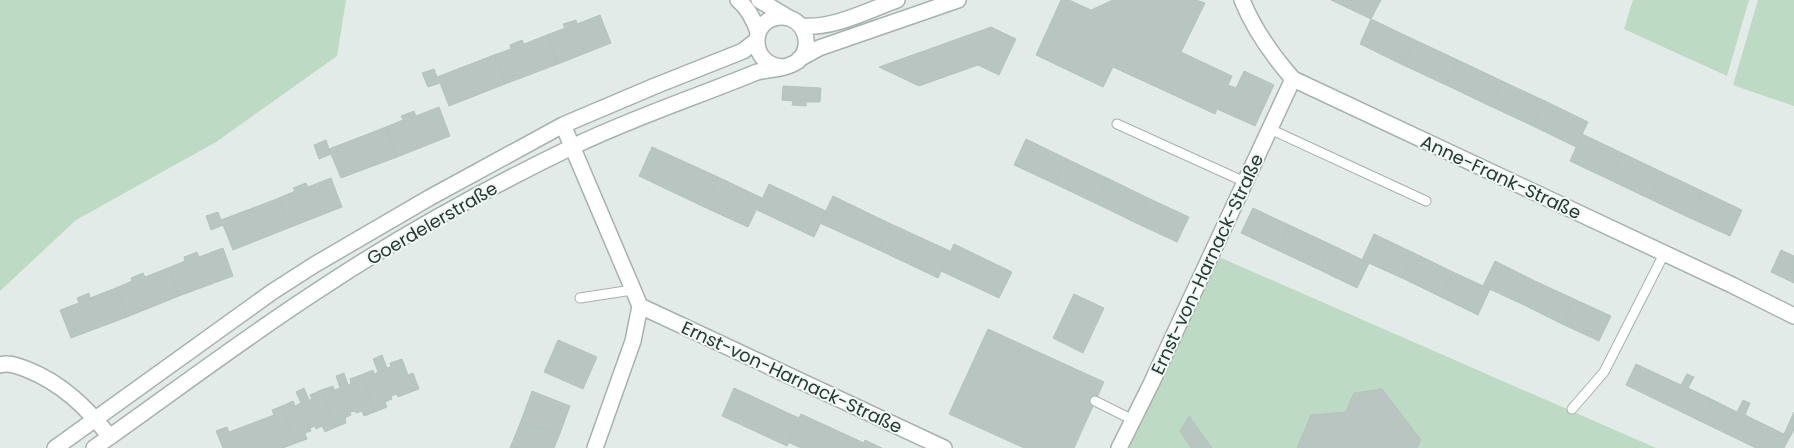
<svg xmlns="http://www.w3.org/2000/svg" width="1794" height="448" font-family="Poppins,sans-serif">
  <rect width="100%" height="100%" fill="#e2ebe7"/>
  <path fill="#bddac5" d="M 0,0 L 346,0 L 337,56 L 216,142 L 76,220 L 0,291 Z
    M 1633,0 L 1749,0 L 1727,76 L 1624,29 Z
    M 1758,0 L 1794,0 L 1794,106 L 1733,85 Z
    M 1219,257 L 1656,448 L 1128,448 Z"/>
  <path fill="#b8c5c0" stroke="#b5c4be" d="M 1061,0 L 1069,0 L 1091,10 L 1113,0 L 1196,0 L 1205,3 L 1181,52 L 1232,76 L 1228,85 L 1236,88 L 1244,71 L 1274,85 L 1255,126 L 1217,109 L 1215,114 L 1113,67 L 1103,87 L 1036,55 Z
    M 1331,0 L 1381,0 L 1371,19 Z
    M 600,15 L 611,43 L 558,64 L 547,35 L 565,28 L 563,24 L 576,20 L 577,24 Z
    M 1371,19 L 1415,40 L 1403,65 L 1360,44 Z
    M 991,27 L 1016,39 L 999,75 L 978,65 L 919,86 L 879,67 Z
    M 547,35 L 558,64 L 505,84 L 494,55 L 511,49 L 510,45 L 522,40 L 524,44 Z
    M 1415,40 L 1458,60 L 1446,85 L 1403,65 Z
    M 494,55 L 505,84 L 449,106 L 440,83 L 428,87 L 422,73 L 434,69 L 437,77 Z
    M 1458,60 L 1502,81 L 1490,106 L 1446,85 Z
    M 1502,81 L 1545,101 L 1533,126 L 1490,106 Z
    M 783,86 L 821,88 L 820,102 L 806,102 L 806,106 L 792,105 L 793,101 L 782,100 Z
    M 1545,101 L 1588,122 L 1576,147 L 1533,126 Z
    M 439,107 L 450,136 L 397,157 L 386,127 L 403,120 L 401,116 L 414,111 L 416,116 Z
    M 386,127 L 397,157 L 341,178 L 331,154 L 319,159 L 314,145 L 326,140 L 329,149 Z
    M 1582,134 L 1622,153 L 1610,180 L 1570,161 Z
    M 1026,139 L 1067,159 L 1055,184 L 1014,165 Z
    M 652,147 L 718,177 L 704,207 L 639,176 Z
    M 1622,153 L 1662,172 L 1650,199 L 1610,180 Z
    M 1067,159 L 1107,178 L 1095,203 L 1055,184 Z
    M 1662,172 L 1702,191 L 1690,218 L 1650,199 Z
    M 718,177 L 762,198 L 748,227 L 704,207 Z
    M 331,178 L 342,207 L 291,227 L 279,198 L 295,191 L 293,188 L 306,183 L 308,187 Z
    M 1107,178 L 1148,198 L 1136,223 L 1095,203 Z
    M 769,184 L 826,211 L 814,237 L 757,210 Z
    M 1702,191 L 1742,210 L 1730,236 L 1690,218 Z
    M 833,196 L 891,224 L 879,250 L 820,223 Z
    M 279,198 L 291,227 L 233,250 L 223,225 L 211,230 L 206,216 L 218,212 L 221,220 Z
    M 1148,198 L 1189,217 L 1177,242 L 1136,223 Z
    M 1253,208 L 1289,225 L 1277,250 L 1241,233 Z
    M 891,224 L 950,251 L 938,278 L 879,250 Z
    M 1289,225 L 1332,245 L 1320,270 L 1277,250 Z
    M 1374,234 L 1414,253 L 1402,278 L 1362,260 Z
    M 954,244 L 1012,272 L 999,298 L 941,271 Z
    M 1332,245 L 1369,263 L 1357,288 L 1320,270 Z
    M 223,248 L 233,276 L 179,296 L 168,268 L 185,261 L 184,257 L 197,252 L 199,257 Z
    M 1781,250 L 1794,256 L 1794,283 L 1771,272 Z
    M 1414,253 L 1453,272 L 1441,297 L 1402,278 Z
    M 1495,261 L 1535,281 L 1524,305 L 1483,286 Z
    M 168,268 L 179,296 L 127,317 L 116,288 L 132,281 L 131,278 L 143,273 L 145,277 Z
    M 1453,272 L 1490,289 L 1478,315 L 1441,297 Z
    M 1535,281 L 1574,299 L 1562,324 L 1524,305 Z
    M 116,288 L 127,317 L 71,338 L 60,310 L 79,303 L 77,298 L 89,293 L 90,298 Z
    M 1074,294 L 1104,308 L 1083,353 L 1053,338 Z
    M 1574,299 L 1611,316 L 1599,341 L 1562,324 Z
    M 988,329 L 1104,382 L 1074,448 L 1024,448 L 949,414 Z
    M 558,340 L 597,357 L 583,389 L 544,372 Z
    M 382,355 L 387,368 L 391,367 L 390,363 L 402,359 L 408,375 L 413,373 L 419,389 L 398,397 L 397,394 L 391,396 L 392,399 L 385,402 L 387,407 L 375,412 L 361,375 L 373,370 L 374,374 L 378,372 L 373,359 Z
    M 1636,364 L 1681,385 L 1687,374 L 1694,377 L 1688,388 L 1713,400 L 1702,422 L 1626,385 Z
    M 344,373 L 348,385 L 351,384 L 350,379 L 361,375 L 375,412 L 364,416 L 362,411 L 356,413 L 355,411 L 350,412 L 351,415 L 345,418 L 346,423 L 336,427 L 321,390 L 333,386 L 334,390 L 340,388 L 336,376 Z
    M 304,388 L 309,400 L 312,399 L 310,395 L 321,390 L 336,427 L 325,432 L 322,426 L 316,429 L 315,426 L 310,428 L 311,431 L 305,433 L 307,439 L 296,443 L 282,406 L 293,401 L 295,406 L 301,403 L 296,392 Z
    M 734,388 L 799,418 L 787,446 L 722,416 Z
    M 1382,389 L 1421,440 L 1417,448 L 1297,448 L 1311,415 L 1346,412 L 1354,393 Z
    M 532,391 L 570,406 L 559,436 L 521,421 Z
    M 1713,400 L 1737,412 L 1743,400 L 1750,403 L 1745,415 L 1790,437 L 1784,448 L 1756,448 L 1702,422 Z
    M 282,406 L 296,443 L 283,448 L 223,448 L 216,431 L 227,427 L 229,432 L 274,415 L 272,410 Z
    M 1794,412 L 1794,430 L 1790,437 L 1784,434 Z
    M 801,414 L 864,443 L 862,448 L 801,448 L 788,442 Z
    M 1189,416 L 1212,448 L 1191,448 L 1180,431 Z
    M 521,421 L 559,436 L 554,448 L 510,448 Z
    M 865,440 L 882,448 L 862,448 Z"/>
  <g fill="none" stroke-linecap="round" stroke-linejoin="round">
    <g stroke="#a5b2ae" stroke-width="11">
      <path id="service" d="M 1117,124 L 1245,182
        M 1270,129 L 1426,201
        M 580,298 L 632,290
        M 1095,401 L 1133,420
        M 1572,409 L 1604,372 L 1664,254"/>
    </g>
    <g stroke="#a5b2ae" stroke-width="18">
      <path id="minor" d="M 738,0 C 749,9 754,20 758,32
        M 759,0 L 789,18
        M 1242,0 C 1254,30 1272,55 1293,79 L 1732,285 L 1794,316
        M 801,26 C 834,29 866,11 897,0
        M 799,59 L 819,48 L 958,0
        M 563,125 L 640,306 L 633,341 L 595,448
        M 640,306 L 944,448
        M 0,365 C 9,362 17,366 26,369 C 62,383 87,408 110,437
        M 55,448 L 272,292 L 314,265 L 429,198 L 563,125 L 655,86 L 743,51 L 756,41
        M 94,448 C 168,396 239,342 314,293 C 395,239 485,189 572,147 C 632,118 696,97 757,72 C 770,69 787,69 798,61 C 815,46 804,16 781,17 C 748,18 749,67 784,67
        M 1119,448 L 1151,384 L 1293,79"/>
    </g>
    <use href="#service" stroke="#fff" stroke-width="9"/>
    <use href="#minor" stroke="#fff" stroke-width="15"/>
  </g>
  <g text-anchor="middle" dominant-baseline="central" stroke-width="4" stroke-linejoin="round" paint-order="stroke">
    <g font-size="18" fill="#243a34" stroke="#f2f8f5">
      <text transform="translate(1501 177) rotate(25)">Anne-Frank-Straße</text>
      <text transform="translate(432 223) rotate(-30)">Goerdelerstraße</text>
      <text transform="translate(1207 264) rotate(-65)">Ernst-von-Harnack-Straße</text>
      <text transform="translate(792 377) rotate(25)">Ernst-von-Harnack-Straße</text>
    </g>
  </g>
</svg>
